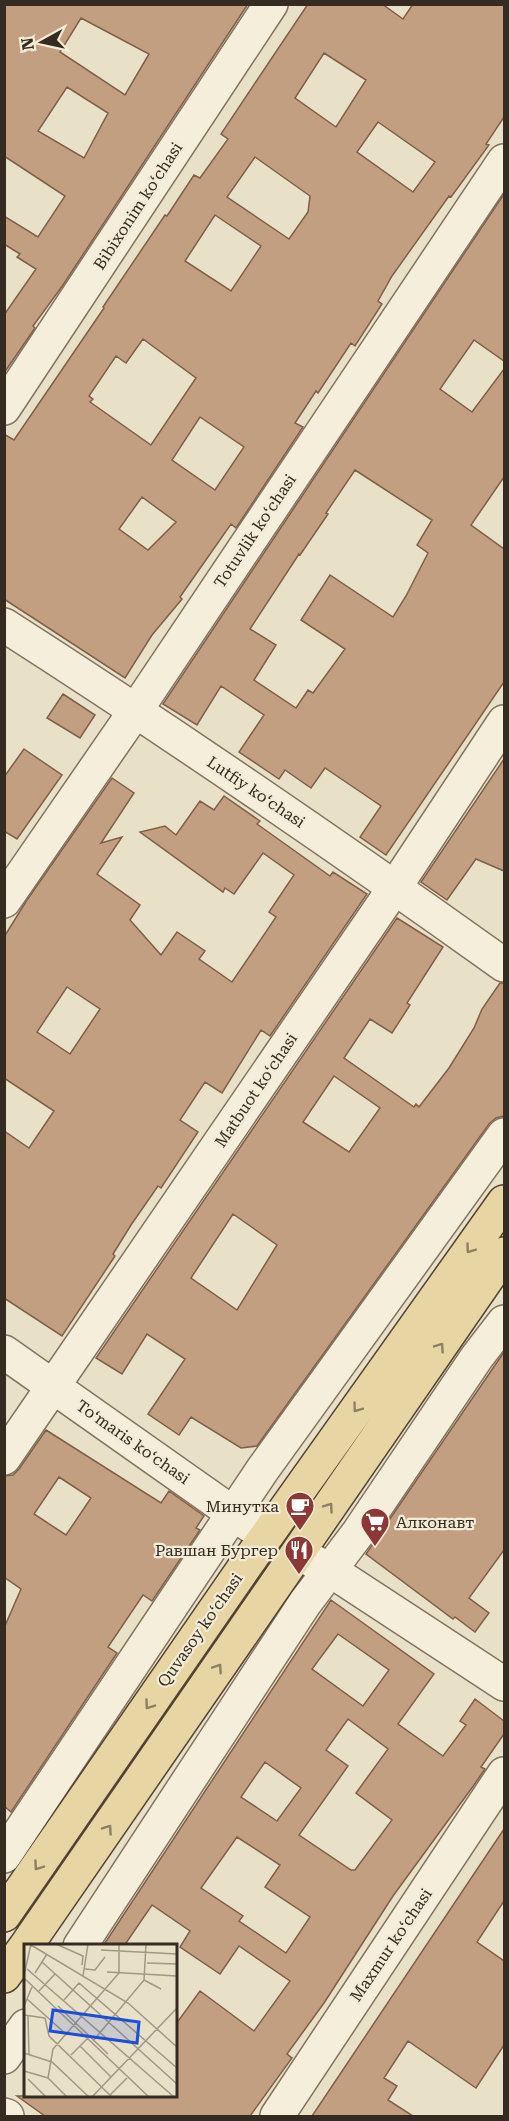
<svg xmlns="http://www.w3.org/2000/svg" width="509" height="2121" font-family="'Roboto Serif',serif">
  <rect width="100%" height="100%" fill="#e9e0c8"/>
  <path fill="#c39f82" stroke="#7f5f48" stroke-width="1.5" fill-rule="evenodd" d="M 4,4 L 248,4 L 63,285 L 33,326 L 35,328 L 4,373 L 4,315 L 36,269 L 17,257 L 20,254 L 4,244 L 4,216 L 38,237 L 65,196 L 4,156 ZM 81,18 L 149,54 L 125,95 L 60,52 ZM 67,87 L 108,113 L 84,158 L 38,131 Z
    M 308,4 L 382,4 L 403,19 L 413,4 L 504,4 L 504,117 L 486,144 L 489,145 L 451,197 L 449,196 L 392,276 L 378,301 L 382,304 L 355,346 L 351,343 L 318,393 L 316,391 L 295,423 L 303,427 L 236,528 L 231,524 L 180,597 L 182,599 L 152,635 L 125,678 L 4,599 L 4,434 L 14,440 L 104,308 L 103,307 L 165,215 L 167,216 L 194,175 L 200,178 L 228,139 L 221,134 ZM 324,53 L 366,80 L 336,127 L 295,98 ZM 378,122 L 435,162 L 413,192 L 357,152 ZM 255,157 L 310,196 L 308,212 L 289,239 L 227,197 ZM 215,215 L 261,246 L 231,291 L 185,261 ZM 143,339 L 196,378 L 151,445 L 90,402 L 93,399 L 89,396 L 116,356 L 126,363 ZM 200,417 L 244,447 L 215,490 L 172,460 ZM 142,497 L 176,522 L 148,550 L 119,529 Z
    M 504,194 L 504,361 L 474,340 L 440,389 L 472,412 L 504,369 L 504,477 L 471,525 L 504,549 L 504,682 L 386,855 L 360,837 L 381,806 L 365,795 L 325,768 L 311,788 L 285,770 L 279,779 L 239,752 L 264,715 L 221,686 L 197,725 L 163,704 ZM 355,470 L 432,520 L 417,545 L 428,553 L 406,596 L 393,617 L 330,575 L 301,620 L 345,649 L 313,693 L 308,690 L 296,708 L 254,680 L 276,645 L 250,629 L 299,554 L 300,555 L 328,514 L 326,513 Z
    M 63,694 L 95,715 L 80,738 L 47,718 Z
    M 24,749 L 62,775 L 17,839 L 4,831 L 4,777 Z
    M 504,759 L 504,871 L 476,859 L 447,900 L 421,882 Z
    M 112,778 L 134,793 L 101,843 L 122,837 L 97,874 L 140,905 L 130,920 L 161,955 L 177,932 L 205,951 L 199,959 L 232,982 L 276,917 L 269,912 L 294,875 L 263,853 L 234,894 L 225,888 L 223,892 L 140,832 L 165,826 L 176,835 L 200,801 L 214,810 L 224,796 L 260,821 L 257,824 L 330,876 L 333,872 L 367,894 L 270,1036 L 261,1030 L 222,1093 L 205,1082 L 180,1120 L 198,1132 L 161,1188 L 158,1186 L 131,1225 L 113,1254 L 115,1256 L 62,1336 L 4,1298 L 4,1131 L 29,1148 L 54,1111 L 4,1078 L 4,937 L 27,900 ZM 67,987 L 100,1009 L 70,1054 L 37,1032 Z
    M 397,918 L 443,947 L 407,1003 L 410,1005 L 392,1033 L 370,1019 L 344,1058 L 414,1107 L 416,1104 L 419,1107 L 449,1068 L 474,1028 L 482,1009 L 500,983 L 504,983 L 504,1116 L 496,1118 L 489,1124 L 257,1446 L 241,1448 L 191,1417 L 179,1435 L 148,1414 L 185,1359 L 147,1334 L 122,1374 L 96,1358 ZM 334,1076 L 380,1108 L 349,1152 L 303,1122 ZM 233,1214 L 277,1245 L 237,1310 L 191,1278 Z
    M 504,1352 L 504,1550 L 469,1598 L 489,1613 L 475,1632 L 455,1617 L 453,1619 L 366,1554 Z
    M 46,1430 L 161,1503 L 169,1491 L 204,1516 L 196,1528 L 200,1530 L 152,1601 L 143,1595 L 108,1647 L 117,1653 L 11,1812 L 4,1806 L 4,1628 L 21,1589 L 4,1577 L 4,1476 L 13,1475 L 19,1469 ZM 59,1477 L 91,1498 L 66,1535 L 34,1514 Z
    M 331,1600 L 434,1674 L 398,1724 L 443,1756 L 466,1725 L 460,1721 L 475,1699 L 504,1721 L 504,1734 L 481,1767 L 485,1769 L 474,1785 L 393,1896 L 324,2003 L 287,2054 L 292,2058 L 250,2116 L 45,2116 L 17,2096 L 176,2096 L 176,2024 L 200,1991 L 254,2031 L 290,1981 L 239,1946 L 220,1974 L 180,1947 L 190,1931 L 152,1905 L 124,1946 L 103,1946 ZM 338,1634 L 389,1670 L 363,1706 L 312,1669 ZM 348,1719 L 388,1749 L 356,1793 L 392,1820 L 355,1870 L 351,1870 L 299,1835 L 348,1766 L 326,1750 ZM 265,1762 L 301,1788 L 277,1821 L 241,1797 ZM 237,1837 L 280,1865 L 265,1887 L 310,1917 L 286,1953 L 239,1921 L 243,1916 L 201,1888 Z
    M 504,1829 L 504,1901 L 477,1942 L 504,1961 L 504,2045 L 476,2088 L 408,2041 L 384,2078 L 397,2086 L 388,2100 L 413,2116 L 312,2116 Z"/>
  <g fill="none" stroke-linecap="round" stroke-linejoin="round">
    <g stroke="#83735f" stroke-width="36">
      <path id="minor" d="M 4,408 L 271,4
        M 4,625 C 174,734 340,848 504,965
        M 4,901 L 136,710 L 504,161
        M 4,1352 L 251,1526
        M 4,1458 L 395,887 L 504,722
        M 311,1560 L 330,1570 L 504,1684
        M 4,1856 L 263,1469 L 504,1135
        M 80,1946 L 305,1603 L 358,1533 L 477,1357 L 504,1322
        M 4,2057 L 26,2026
        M 4,2115 L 7,2116
        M 277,2116 L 504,1774"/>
    </g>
    <g stroke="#524232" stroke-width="36">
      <path id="major" d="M 4,1915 L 248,1562 L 504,1202
        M 26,1946 L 504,1254
        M 4,1976 L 26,1946"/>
    </g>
    <use href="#minor" stroke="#f5eeda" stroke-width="33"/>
    <use href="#major" stroke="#e8d5a4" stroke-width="33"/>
  </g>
  <defs><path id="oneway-chevron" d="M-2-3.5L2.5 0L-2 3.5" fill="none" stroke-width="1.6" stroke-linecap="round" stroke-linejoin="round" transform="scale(1.5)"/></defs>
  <g stroke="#8e8062">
    <use href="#oneway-chevron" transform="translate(470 1249) rotate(126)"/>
    <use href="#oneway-chevron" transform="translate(440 1347) rotate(-55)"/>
    <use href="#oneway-chevron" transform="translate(357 1408) rotate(126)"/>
    <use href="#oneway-chevron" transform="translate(329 1507) rotate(-55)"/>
    <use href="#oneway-chevron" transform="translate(218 1668) rotate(-56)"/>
    <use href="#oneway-chevron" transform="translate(149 1705) rotate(125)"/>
    <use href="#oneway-chevron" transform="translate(108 1829) rotate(-55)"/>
    <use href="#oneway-chevron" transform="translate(38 1866) rotate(125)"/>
  </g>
  <defs>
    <g id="cafe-pin" transform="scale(1.5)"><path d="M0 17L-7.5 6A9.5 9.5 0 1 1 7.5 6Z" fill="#8b3836" stroke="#f2ebd6"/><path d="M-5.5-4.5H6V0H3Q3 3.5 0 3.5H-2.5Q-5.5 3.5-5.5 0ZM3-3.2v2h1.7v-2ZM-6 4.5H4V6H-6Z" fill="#fff"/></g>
    <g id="supermarket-pin" transform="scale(1.5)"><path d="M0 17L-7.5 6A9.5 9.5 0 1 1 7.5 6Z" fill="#8b3836" stroke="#f2ebd6"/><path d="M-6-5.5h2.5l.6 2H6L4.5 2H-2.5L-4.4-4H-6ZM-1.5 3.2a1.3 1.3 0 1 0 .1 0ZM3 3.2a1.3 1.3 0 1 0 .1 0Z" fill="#fff"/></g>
    <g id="restaurant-pin" transform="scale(1.5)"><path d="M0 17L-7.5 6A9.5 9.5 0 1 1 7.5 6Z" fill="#8b3836" stroke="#f2ebd6"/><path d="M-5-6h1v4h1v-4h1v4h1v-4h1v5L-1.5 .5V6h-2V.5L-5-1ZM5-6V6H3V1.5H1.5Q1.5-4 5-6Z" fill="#fff"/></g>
  </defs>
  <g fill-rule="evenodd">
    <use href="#cafe-pin" x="300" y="1506"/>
    <use href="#supermarket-pin" x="375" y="1522"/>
    <use href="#restaurant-pin" x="299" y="1550"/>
  </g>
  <g text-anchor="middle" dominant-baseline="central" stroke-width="4.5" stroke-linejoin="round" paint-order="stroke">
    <g font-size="16" fill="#352b21" stroke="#f2ebd6">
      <text transform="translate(138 206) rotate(-57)">Bibixonim koʻchasi</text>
      <text transform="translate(255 531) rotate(-56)">Totuvlik koʻchasi</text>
      <text transform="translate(256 792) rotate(34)">Lutfiy koʻchasi</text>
      <text transform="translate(256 1090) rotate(-56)">Matbuot koʻchasi</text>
      <text transform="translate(133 1442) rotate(35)">Toʻmaris koʻchasi</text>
      <text transform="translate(200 1630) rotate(-55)">Quvasoy koʻchasi</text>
      <text transform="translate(391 1945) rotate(-56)">Maxmur koʻchasi</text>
    </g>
    <g font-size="16" fill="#352b21" stroke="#f2ebd6" text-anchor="end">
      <text x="279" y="1506">Минутка</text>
      <text x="396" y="1522" text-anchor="start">Алконавт</text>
      <text x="278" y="1550">Равшан Бургер</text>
    </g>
  </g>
  <g transform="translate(24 1944)">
    <rect width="153" height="153" fill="#e9e0c8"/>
    <path fill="none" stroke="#a19885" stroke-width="1.5" d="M 32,0 L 59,12 L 58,21M 7,1 L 104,59 L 153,103M 77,6 L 153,10M 18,18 L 153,140M 123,19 L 153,20M 3,25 L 150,153M 61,25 L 71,26 L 81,13M 83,28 L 153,32M 11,29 L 23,10M 0,31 L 7,0M 59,32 L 64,0M 0,34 L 125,153M 120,36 L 137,45M 15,47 L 31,30M 3,55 L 43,91M 40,56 L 55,39 L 153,124M 0,62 L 8,43M 34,62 L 84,110M 0,71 L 21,74M 4,72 L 5,110M 21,74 L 25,92 L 88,153M 69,97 L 120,36 L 122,0M 56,102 L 87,133M 0,109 L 28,118 L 65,153M 47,111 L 64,94M 0,127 L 24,134 L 43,153M 24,134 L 29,105 L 95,29 L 95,0M 4,135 L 22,153M 86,151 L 103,134M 68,153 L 153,64"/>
    <path fill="#1d4ed8" fill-opacity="0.15" stroke="#1d4ed8" stroke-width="3" d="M 29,66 L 115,78 L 113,99 L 26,87 Z"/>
    <rect width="153" height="153" fill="none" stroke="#352b21" stroke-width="3"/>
  </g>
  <rect width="509" height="2121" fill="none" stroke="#352b21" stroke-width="12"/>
  <g transform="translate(42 42) rotate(262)" stroke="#f2ebd6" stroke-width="4.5" paint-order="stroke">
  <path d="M0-4.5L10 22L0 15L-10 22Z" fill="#352b21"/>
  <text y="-9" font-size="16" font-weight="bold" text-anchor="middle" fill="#352b21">N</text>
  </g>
</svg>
